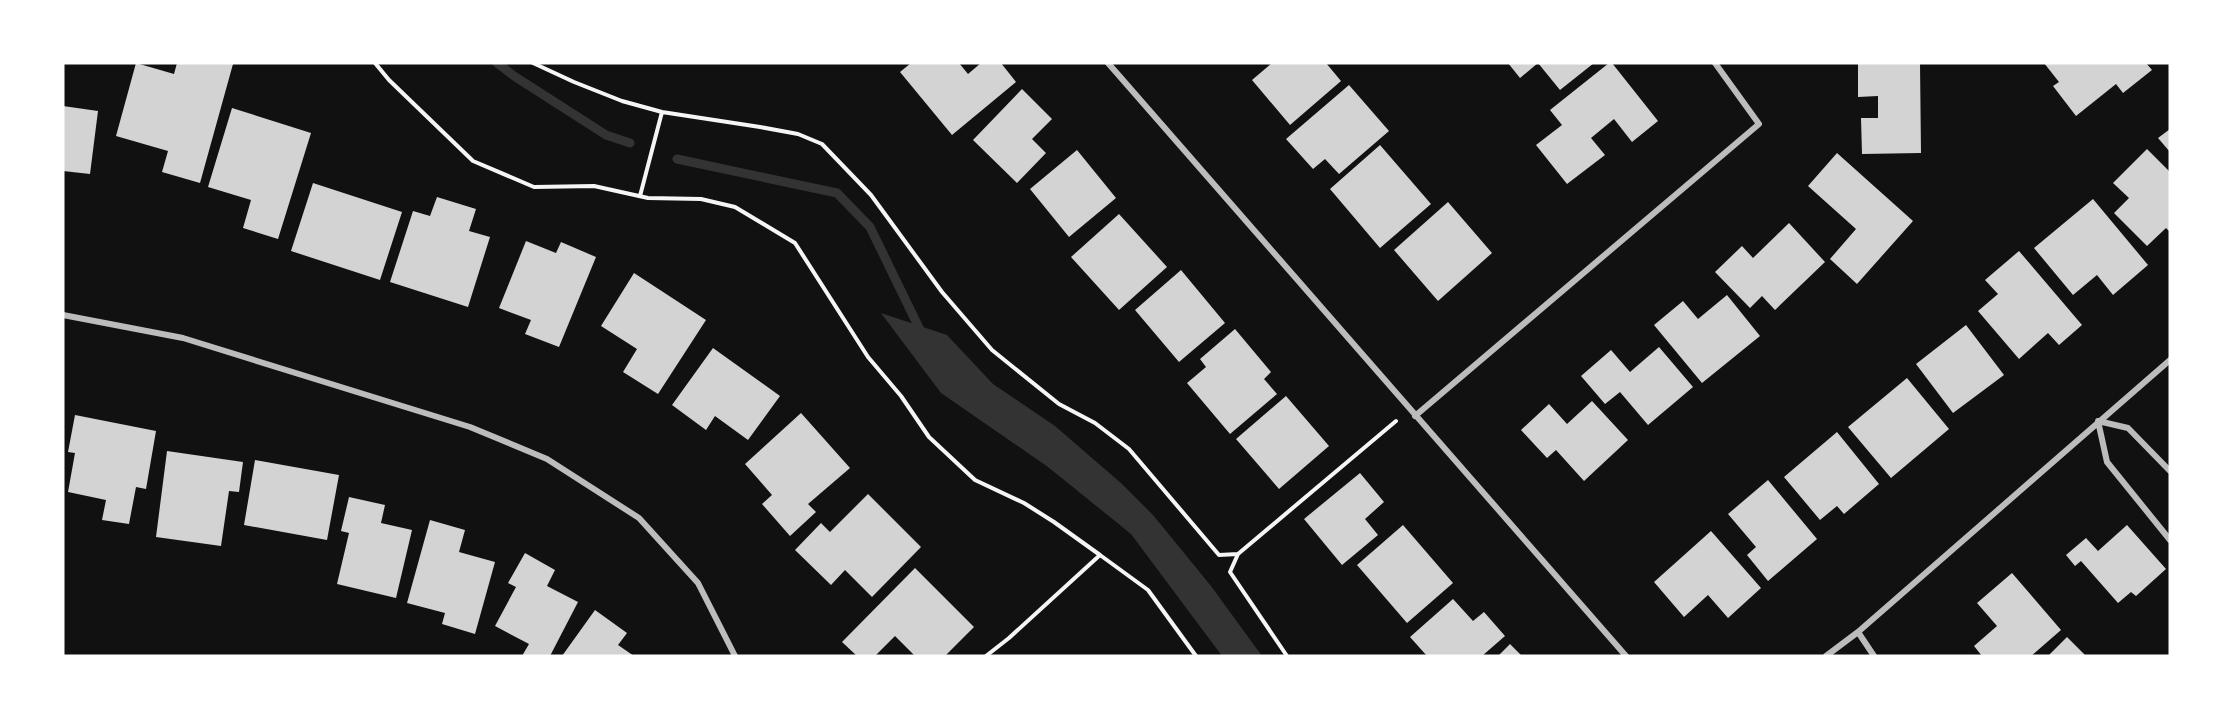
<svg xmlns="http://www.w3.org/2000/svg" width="2233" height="719" font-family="'DM Sans',sans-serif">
  <rect width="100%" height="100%" fill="#111"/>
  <path fill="#333" d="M 881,313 L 947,335 L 993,384 L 1055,426 L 1122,484 L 1153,515 L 1211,586 L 1262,656 L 1222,656 L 1131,534 L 1048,467 L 941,393 Z"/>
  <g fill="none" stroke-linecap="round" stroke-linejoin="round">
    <path stroke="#333" stroke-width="9" d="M 497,63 L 514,76 L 606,135 L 630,143
      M 677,159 L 837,193 L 870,227 L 923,336"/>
  </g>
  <path fill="#d3d3d3" d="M 136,63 L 174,74 L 177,63 L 233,64 L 200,183 L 162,172 L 168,151 L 116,136 Z
    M 911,63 L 959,63 L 968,74 L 981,63 L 1001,63 L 1016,82 L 952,135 L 900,72 Z
    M 1272,63 L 1326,63 L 1341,81 L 1290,125 L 1252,80 Z
    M 1508,63 L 1594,63 L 1560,90 L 1538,63 L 1520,78 Z
    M 1609,63 L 1612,63 L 1658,121 L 1632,142 L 1614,119 L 1591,138 L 1605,155 L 1567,184 L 1536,145 L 1562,125 L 1550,110 Z
    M 1858,63 L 1920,63 L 1921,153 L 1862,154 L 1861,118 L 1878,118 L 1878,96 L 1858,97 Z
    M 2044,63 L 2146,63 L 2152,70 L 2123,93 L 2116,84 L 2076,116 L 2053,86 L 2059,82 Z
    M 1349,85 L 1389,131 L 1339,174 L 1325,159 L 1313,169 L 1286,139 Z
    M 1022,89 L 1052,119 L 1032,139 L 1046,153 L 1017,183 L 973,140 Z
    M 63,106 L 98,111 L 90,174 L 63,171 Z
    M 232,108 L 311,133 L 278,239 L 243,228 L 251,200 L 208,187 Z
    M 2170,129 L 2170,152 L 2158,138 Z
    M 1380,145 L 1431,204 L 1380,248 L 1330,189 Z
    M 2147,149 L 2170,172 L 2170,232 L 2166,228 L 2147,246 L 2114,213 L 2129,198 L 2113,183 Z
    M 1077,150 L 1116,198 L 1069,237 L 1030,189 Z
    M 1837,153 L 1913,221 L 1857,284 L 1830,259 L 1856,229 L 1808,186 Z
    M 313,183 L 402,212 L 380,280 L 291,251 Z
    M 437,197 L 476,209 L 469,231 L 490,237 L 468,307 L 390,282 L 413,211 L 430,216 Z
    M 2093,199 L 2148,265 L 2113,295 L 2097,275 L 2073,295 L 2034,248 Z
    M 1448,202 L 1492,253 L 1438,301 L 1394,250 Z
    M 1119,214 L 1167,267 L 1119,310 L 1071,257 Z
    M 1789,223 L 1825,262 L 1775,310 L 1762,296 L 1750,308 L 1715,272 L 1742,246 L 1753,258 Z
    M 526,241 L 556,253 L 561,242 L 596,257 L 559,347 L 525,334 L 531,320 L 499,308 Z
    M 2019,251 L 2082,325 L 2059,345 L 2048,333 L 2019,359 L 1978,311 L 1998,294 L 1985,280 Z
    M 1181,270 L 1225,323 L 1179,362 L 1135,310 Z
    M 634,273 L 706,320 L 658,394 L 623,372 L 637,349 L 601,326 Z
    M 1727,295 L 1760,336 L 1702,383 L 1654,325 L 1683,301 L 1698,319 Z
    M 1966,325 L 2004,375 L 1953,413 L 1916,364 Z
    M 1235,329 L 1271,372 L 1264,379 L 1277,394 L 1230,434 L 1187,383 L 1206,367 L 1200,359 Z
    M 1659,347 L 1693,387 L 1648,425 L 1620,392 L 1605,404 L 1581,376 L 1611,350 L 1630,372 Z
    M 713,348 L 780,396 L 748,440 L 715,416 L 706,430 L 672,405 Z
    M 1907,378 L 1949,429 L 1891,478 L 1848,427 Z
    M 1286,396 L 1329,446 L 1279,489 L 1236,439 Z
    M 1592,401 L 1628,440 L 1584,481 L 1556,450 L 1547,458 L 1521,430 L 1549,404 L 1567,424 Z
    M 801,413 L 850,468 L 808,504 L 816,512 L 790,536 L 762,504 L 772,495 L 745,464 Z
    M 75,415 L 156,431 L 146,489 L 136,487 L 129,524 L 102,520 L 106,500 L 68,492 L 75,453 L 68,452 Z
    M 1837,432 L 1879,484 L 1844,514 L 1837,506 L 1820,520 L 1784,477 Z
    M 167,451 L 243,462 L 239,492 L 229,491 L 221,546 L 156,537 Z
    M 255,460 L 339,475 L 327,540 L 244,525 Z
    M 1360,473 L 1384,502 L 1365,519 L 1378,535 L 1342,565 L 1304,519 Z
    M 1768,480 L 1817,539 L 1768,581 L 1747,555 L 1756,547 L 1728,514 Z
    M 868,494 L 921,547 L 872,597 L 845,570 L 831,585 L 795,550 L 821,523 L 830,532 Z
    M 349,497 L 385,505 L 381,523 L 412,530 L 396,598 L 337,584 L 349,533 L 341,531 Z
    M 430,520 L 465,530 L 459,552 L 495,562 L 475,634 L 442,624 L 445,613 L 407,603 Z
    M 1403,525 L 1453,583 L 1407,623 L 1357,565 Z
    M 2127,525 L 2166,569 L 2136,596 L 2131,592 L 2118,603 L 2081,561 L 2075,566 L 2066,555 L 2086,538 L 2098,551 Z
    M 1711,531 L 1761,588 L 1728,618 L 1708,595 L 1684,617 L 1654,582 Z
    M 525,553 L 555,570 L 547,586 L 578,602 L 550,656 L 522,656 L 529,644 L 495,626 L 516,587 L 508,583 Z
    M 915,568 L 974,627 L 945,656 L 915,656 L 895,636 L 875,656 L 857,656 L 842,642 Z
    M 2012,573 L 2061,630 L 2031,656 L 1982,656 L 1974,646 L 1997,626 L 1977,603 Z
    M 1453,599 L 1473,621 L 1484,612 L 1505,636 L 1482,656 L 1427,656 L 1410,637 Z
    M 595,610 L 627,633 L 618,645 L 634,656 L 562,656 Z
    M 2067,637 L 2086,656 L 2048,656 Z
    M 1510,644 L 1522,656 L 1498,656 Z"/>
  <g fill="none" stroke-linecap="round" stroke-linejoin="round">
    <path stroke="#f5f5f5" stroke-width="4" d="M 375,63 L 389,80 L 473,161 L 534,187 L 594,186 L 648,198 L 701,199 L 735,207 L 795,243 L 868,357 L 901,396 L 929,437 L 975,480 L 1024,503 L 1054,522 L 1100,555 L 1009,638 L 986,656
      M 533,63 L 574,82 L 622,101 L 662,112 L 760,127 L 798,134 L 822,144 L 871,195 L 942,292 L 992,350 L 1059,404 L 1095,423 L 1129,449 L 1219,555 L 1238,554 L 1230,572 L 1287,656
      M 640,196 L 662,112
      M 1238,554 L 1396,421
      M 1100,555 L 1148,590 L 1196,656"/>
    <path stroke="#bcbcbc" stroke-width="6" d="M 1108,63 L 1626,656
      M 63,315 L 183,338 L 470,427 L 547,459 L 639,518 L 698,583 L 735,656
      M 1415,416 L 1759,124 L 1715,63
      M 2098,421 L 2107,462 L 2170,540
      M 2098,421 L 2128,428 L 2170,471
      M 1858,632 L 1874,656
      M 1826,656 L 1858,632 L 2170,360"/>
  </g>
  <rect width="2233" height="719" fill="none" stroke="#ffffff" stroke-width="129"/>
</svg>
